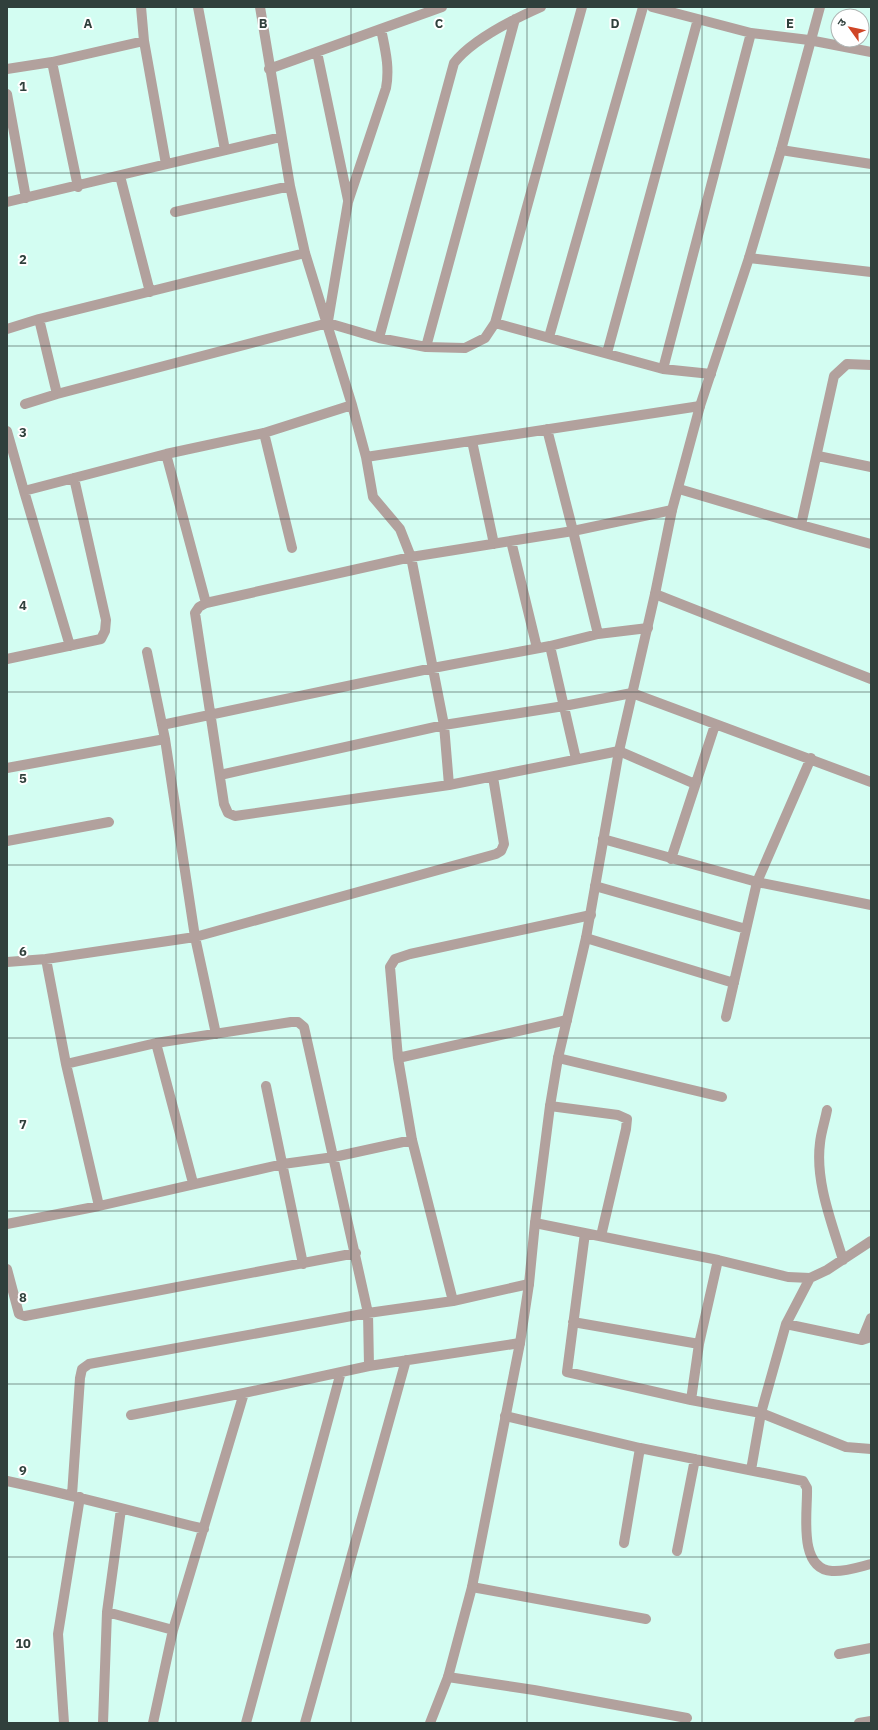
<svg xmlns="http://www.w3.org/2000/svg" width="878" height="1730" font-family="'IBM Plex Sans','Noto Sans Devanagari',sans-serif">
  <rect width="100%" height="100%" fill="#d3fdf2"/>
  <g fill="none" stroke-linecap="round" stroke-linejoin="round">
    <path stroke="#b2a19d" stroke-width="10" d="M 141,7 L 144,41 L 166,164
      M 198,7 L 225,150
      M 260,7 L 290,186 L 305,253 L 352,405 L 366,457 L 373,497 L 400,529 L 411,557 L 444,725 L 449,785
      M 652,7 L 751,33 L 809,40 L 871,52
      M 317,52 L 348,200
      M 52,62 L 78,187
      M 7,69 L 52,62 L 144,41
      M 269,69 L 442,7
      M 7,94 L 26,198
      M 781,150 L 871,164
      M 120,176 L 150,292
      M 7,202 L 281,137
      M 175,212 L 290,186
      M 749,258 L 871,272
      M 39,319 L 57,394
      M 328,321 L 348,202 L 386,88 C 390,67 385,49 381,29
      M 495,323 L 663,369 L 711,374
      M 7,329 L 39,319 L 305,253
      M 549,337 L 643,7
      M 379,338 L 454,63 C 472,40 514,19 541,7
      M 426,347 L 515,19
      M 607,353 L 698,19
      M 663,369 L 751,33
      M 25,404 L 57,394 L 328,323 L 379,338 L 426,347 L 465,348 L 485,338 L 495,323 L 582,7
      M 547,429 L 573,531 L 598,634
      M 7,431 L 24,491 L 166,454 L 264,433 L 352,405
      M 264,433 L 292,548
      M 472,441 L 494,544
      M 166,454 L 206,603
      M 818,456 L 871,467
      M 366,457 L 700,406
      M 679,489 L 801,525 L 871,544
      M 24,491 L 70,646
      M 672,510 L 573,531 L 411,557 L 206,603 L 199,607 L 195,613 L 224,804 L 228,813 L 235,816 L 449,785 L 619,751 L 695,784
      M 801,525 L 834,376 L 847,364 L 871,365
      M 511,541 L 537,648
      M 655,594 L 871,679
      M 550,646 L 576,759
      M 147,652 L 165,739 L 195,937 L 216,1034
      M 7,659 L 101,639 L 105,631 L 106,620 L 74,478
      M 162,725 L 433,668 L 550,646 L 598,634 L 648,628
      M 7,768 L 165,739
      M 220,775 L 444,725 L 564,706 L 632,693 L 871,782
      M 603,839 L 757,882 L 871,905
      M 7,841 L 109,822
      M 671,859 L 715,725
      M 595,886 L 746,929
      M 586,938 L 734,983
      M 46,959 L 66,1064 L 99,1206
      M 7,962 L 46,959 L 195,937 L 496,854 L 501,851 L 504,844 L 493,777
      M 726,1017 L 757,882 L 811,758
      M 156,1043 L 193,1183
      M 398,1058 L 567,1020
      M 558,1058 L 722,1097
      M 66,1064 L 156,1043 L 291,1022 L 298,1022 L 304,1027 L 368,1313 L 369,1366
      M 266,1086 L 303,1264
      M 550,1106 L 618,1115 L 627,1119 L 626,1129 L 601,1236
      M 827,1110 C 825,1121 821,1132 820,1143 C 815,1182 832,1223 843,1260
      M 535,1223 L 718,1260 L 788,1277 L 810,1278 L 827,1270 L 871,1241
      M 7,1224 L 99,1206 L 283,1164 L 334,1157 L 412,1140
      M 585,1233 L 567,1372 L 691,1400 L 761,1413 L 846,1447 L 871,1449
      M 7,1269 L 19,1314 L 25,1316 L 356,1253
      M 453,1301 L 412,1140 L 398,1058 L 390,967 L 395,959 L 410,954 L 591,915
      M 573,1322 L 699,1344
      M 786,1324 L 862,1340 L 871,1337
      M 862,1340 L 871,1318
      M 691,1400 L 699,1344 L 718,1260
      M 131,1415 L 244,1393 L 369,1366 L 520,1343
      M 505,1416 L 640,1448 L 803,1481 L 807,1488 C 808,1510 797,1569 832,1571 C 845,1572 859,1567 871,1564
      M 751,1470 L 761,1413 L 786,1324 L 810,1278
      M 7,1481 C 73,1495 138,1513 204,1529
      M 72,1495 L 80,1378 L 82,1369 L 89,1364 L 368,1313 L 453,1301 L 529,1284
      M 624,1543 L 640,1448
      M 677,1551 L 695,1459
      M 472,1587 L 646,1619
      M 107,1612 L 173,1630
      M 839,1654 L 871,1648
      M 448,1677 L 534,1690 L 687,1718
      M 64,1723 L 58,1634 L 80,1497
      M 103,1723 L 107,1612 L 121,1509
      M 153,1723 L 173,1630 L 244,1393
      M 246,1723 L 341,1372
      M 305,1723 L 406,1360
      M 859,1723 L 871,1721"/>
    <path stroke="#b2a19d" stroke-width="10" d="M 430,1723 L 448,1677 L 472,1587 L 520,1343 L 529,1284 L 535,1223 L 550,1106 L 558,1058 L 586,938 L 619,751 L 655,594 L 672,510 L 700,406 L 749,258 L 781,150 L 820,7"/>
  </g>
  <path fill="none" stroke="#30403c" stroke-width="1" stroke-opacity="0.55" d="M 176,7 L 176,1723M 351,7 L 351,1723M 527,7 L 527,1723M 702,7 L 702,1723M 7,173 L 871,173M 7,346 L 871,346M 7,519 L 871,519M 7,692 L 871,692M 7,865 L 871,865M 7,1038 L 871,1038M 7,1211 L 871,1211M 7,1384 L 871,1384M 7,1557 L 871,1557"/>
  <g font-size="13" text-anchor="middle" font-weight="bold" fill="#30403c" stroke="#fff" stroke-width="4" stroke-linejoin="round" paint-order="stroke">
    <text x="88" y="28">A</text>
    <text x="263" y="28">B</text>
    <text x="439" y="28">C</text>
    <text x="615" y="28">D</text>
    <text x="790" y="28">E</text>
    <text x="23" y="91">1</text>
    <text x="23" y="264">2</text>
    <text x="23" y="437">3</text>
    <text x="23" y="610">4</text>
    <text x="23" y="783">5</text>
    <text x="23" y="956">6</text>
    <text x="23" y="1129">7</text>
    <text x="23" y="1302">8</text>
    <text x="23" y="1475">9</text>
    <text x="23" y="1648">10</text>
  </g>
  <rect width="878" height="1730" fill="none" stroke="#30403c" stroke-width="16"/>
  <g transform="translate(850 28) rotate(303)"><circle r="19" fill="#ffffff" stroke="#acb3b1"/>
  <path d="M0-3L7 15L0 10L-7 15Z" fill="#cf4526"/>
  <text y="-6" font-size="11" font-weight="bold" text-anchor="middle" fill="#30403c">उ</text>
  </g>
</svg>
